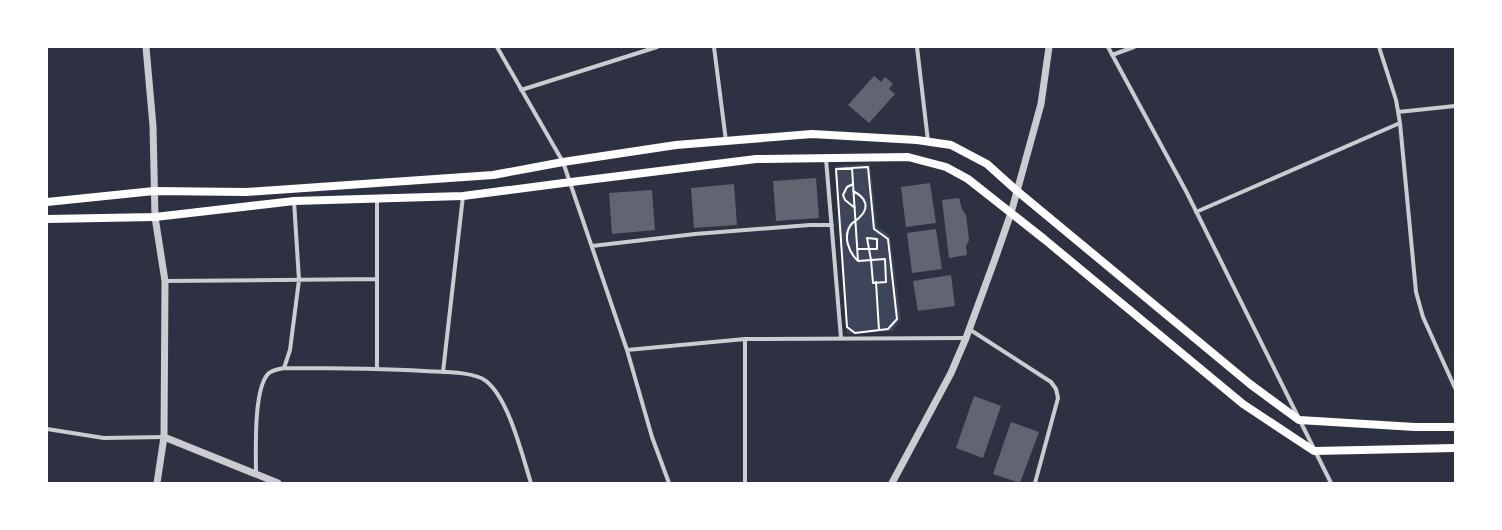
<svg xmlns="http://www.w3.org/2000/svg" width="1502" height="530" font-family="'Work Sans',sans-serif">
  <rect width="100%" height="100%" fill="#2d3142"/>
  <path fill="#3c4559" d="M 870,164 L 877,226 L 890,236 L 901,319 L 893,331 L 847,334 L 835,166 Z"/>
  <path fill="#626471" d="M 874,76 L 881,82 L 885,77 L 893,84 L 889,89 L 895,94 L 869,123 L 848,105 Z
    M 816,178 L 819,218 L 776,221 L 773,181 Z
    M 930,183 L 936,223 L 906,227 L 901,187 Z
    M 734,184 L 737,225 L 694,228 L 691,188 Z
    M 652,190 L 655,230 L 612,234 L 609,193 Z
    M 959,198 L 962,209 L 966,215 L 969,240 L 966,246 L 967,255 L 949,258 L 942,200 Z
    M 936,229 L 942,269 L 912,273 L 907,233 Z
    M 951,275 L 955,306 L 918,311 L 913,281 Z
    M 974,396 L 1001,406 L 983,458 L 956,448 Z
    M 1011,422 L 1039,432 L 1020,483 L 993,474 Z"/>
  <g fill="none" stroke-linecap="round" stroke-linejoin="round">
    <path stroke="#fff" stroke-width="2" d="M 868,167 L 874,229 L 888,239 L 897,319 L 888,329 L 855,333 L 847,327 L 836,169 Z
      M 852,168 C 854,199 856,230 858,261 L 871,260 L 867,238 L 877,239 L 877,249 L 857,249
      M 853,184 L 847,187 L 843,195 L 845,200 L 855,208
      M 853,191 C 865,197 871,207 859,218 C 856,221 852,222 850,226 C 843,237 849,252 857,260
      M 885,259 L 886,282 L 873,283 L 871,260 Z
      M 876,282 L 879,330"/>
    <path stroke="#caccd0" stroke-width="4" d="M 497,47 L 563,162 L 627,350 L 652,437 L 669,483
      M 714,47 L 726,141
      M 917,47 L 928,141
      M 1108,47 L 1187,193 L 1331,483
      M 1379,47 L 1396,100 L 1400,123 L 1416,292 L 1423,317 L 1455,388
      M 1112,55 L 1134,47
      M 521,90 L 657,47
      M 1398,112 L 1455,106
      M 826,159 L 841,338
      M 1196,212 L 1400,123
      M 592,246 L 695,234 L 810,225 L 832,225
      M 165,281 L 377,279
      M 969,329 L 1051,382 L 1056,389 L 1058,398 L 1035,483
      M 745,339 L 745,483
      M 627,350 L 745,339 L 966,338
      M 284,368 L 290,350 L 299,280 L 294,201
      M 377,368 L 377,199
      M 443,372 L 463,196
      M 47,429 L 104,438 L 164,437
      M 256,474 C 256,453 253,387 269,373 C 273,370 279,369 284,368 C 330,368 377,368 424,371 C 439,372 474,371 486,381 C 509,399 522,455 531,483"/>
    <path stroke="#caccd0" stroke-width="7" d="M 146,47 L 153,126 L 155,217 L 165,281 L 164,437 L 157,483
      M 164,437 L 278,483
      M 892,483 L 951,373 L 966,338 L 995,259 L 1011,213 L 1041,104 L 1049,47"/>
    <path stroke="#fff" stroke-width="8" d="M 47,202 L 154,191 L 246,192 L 493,175 L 563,162 L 676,145 L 812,134 L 917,140 L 951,145 L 987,164 L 1016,190 L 1250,384 L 1299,420 L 1415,427 L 1455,427
      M 47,219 L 155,217 L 294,201 L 463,196 L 571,182 L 756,159 L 908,157 L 946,167 L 968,179 L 1044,239 L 1243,404 L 1314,451 L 1455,448"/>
  </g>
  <rect width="1502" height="530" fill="none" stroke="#ffffff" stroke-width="96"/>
</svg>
